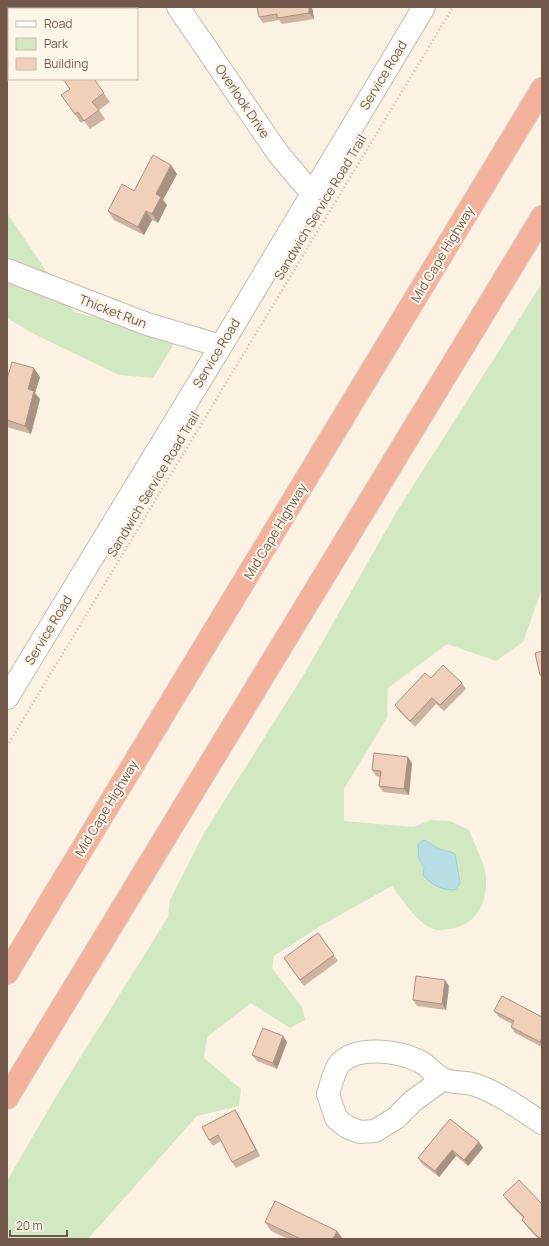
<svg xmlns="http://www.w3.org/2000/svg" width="549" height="1246" font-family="Manrope,sans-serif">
  <rect width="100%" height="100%" fill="#fbf2e3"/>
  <path fill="#d2e8c2" d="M 7,213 L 74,312 L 132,326 L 183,329 L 153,378 L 119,375 L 34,334 L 7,318 Z
    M 542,283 L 542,589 L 523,642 L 496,661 L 447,644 L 388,688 L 387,718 L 344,789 L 344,821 L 414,827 L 431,820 L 450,821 L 469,830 C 473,841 485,865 486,875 C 488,902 477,926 449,929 C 446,929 441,931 437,930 C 420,927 402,900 392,886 L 322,925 L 274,956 L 272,968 L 302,1007 L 305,1020 L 290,1028 L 251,1003 L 207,1037 L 204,1058 L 241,1089 L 239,1106 L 197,1116 L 88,1239 L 7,1239 L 7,1181 L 58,1093 L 168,917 L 170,900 L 204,833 L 303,676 L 397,511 Z"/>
  <path fill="#b8dee4" stroke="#9fced6" d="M 423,840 C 429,841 431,845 437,848 C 442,851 449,850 455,854 L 460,883 L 455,890 C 441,890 432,885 423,875 L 424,867 L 419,859 L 418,845 Z"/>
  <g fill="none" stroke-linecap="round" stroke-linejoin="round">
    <g stroke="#ccb9aa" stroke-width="24">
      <path id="minor" d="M 178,7 L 277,152 L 302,182 L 313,192
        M 7,270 L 147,324 L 221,346
        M 7,698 L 221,346 L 424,7
        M 443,1079 L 413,1101 L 396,1118 L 375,1131 L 360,1132 L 347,1127 L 336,1118 L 328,1094 C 331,1085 334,1070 340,1063 C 358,1045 398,1051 419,1061 C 428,1065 434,1075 443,1079 C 453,1084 466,1081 476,1085 C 500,1094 521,1109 542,1123"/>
    </g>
    <g stroke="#d8d0cc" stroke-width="24">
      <path id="highway" d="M 7,973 L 542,89
        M 7,1098 L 542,217"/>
    </g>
    <path stroke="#d5b39f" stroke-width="2.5" stroke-dasharray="1 3" stroke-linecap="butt" d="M 7,746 L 453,7"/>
    <use href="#minor" stroke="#fff" stroke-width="22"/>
    <use href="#highway" stroke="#f4b19b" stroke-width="22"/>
  </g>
  <path fill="#ceb3a1" d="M 312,7 L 314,19 L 282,24 L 279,20 L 263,23 L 259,17 Z
    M 94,79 L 110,102 L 99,110 L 105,119 L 90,129 L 84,121 L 81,123 L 61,95 Z
    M 177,174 L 163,200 L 167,205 L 158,223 L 152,220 L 144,235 L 114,220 L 108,211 L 134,191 Z
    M 40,377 L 35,393 L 40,399 L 31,434 L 7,427 L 7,379 Z
    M 431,678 L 462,683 L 466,689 L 444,711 L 436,704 L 415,727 L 399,711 L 395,705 Z
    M 412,763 L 409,795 L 383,792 L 379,786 L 380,777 L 376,776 L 372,770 Z
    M 318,933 L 338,961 L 304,986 L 284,958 Z
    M 449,986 L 446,1010 L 417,1006 L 413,1000 Z
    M 494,1011 L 542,1017 L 542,1047 L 515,1033 L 511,1027 L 512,1024 L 499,1017 Z
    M 287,1042 L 277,1069 L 257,1061 L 252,1055 Z
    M 239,1116 L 260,1156 L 236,1168 L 232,1162 L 221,1141 L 213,1146 L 209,1140 Z
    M 479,1142 L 483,1148 L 468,1166 L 456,1156 L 439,1177 L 422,1164 L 418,1158 Z
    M 503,1195 L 542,1204 L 542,1239 L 538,1239 L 528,1228 L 522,1220 L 523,1218 L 509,1203 Z
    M 265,1222 L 343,1239 L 288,1239 L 271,1231 Z"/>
  <path fill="#a89283" d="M 309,7 L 312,7 L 314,19 L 309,13 Z
    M 171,165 L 177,174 L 163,200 L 167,205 L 158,223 L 152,214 L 156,194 Z
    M 146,211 L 152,220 L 144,235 L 138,227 Z
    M 34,368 L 40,377 L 35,393 L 40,399 L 31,434 L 25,426 L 28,389 Z
    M 408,757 L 412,763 L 409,795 L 404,789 Z
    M 445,980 L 449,986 L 446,1010 L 442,1004 Z
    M 283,1036 L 287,1042 L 277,1069 L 273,1063 Z
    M 542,1038 L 542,1046 L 540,1042 Z
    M 235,1110 L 239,1116 L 260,1156 L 256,1150 Z
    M 479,1142 L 483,1148 L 468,1166 L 464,1160 Z
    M 452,1150 L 456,1156 L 439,1177 L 435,1171 Z
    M 337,1231 L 343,1239 L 333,1239 Z"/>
  <path fill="#f0d0bb" stroke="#a89283" d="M 257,7 L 309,7 L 309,13 L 277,18 L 277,14 L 259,17 Z
    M 63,79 L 94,79 L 104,93 L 92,102 L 99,110 L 84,121 L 78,112 L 75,114 L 61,95 L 70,89 Z
    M 153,155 L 171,165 L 156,194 L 161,197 L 152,214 L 146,211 L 138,227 L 108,211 L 122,184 L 134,191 Z
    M 12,362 L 34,368 L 28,389 L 34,391 L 25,426 L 7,420 L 7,379 Z
    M 542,651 L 542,675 L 540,675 L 535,653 Z
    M 443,665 L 462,683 L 440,705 L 432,698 L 410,721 L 395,705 L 425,673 L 431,678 Z
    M 374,753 L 408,757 L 404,789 L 379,786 L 381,771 L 372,770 Z
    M 318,933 L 334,955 L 300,980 L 284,958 Z
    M 416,976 L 445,980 L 442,1004 L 413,1000 Z
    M 502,996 L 542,1017 L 542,1038 L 540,1042 L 511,1027 L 514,1021 L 494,1011 Z
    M 263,1028 L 283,1036 L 273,1063 L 252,1055 Z
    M 235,1110 L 256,1150 L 232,1162 L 218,1135 L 209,1140 L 202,1127 Z
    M 450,1119 L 479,1142 L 464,1160 L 452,1150 L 435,1171 L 418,1158 Z
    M 519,1180 L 542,1204 L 542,1236 L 541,1236 L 539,1238 L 522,1220 L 524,1217 L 503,1195 Z
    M 275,1201 L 337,1231 L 333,1239 L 301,1239 L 265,1222 Z"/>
  <g text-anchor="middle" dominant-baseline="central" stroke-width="4" stroke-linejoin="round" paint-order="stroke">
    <g font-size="13" fill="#72584a" stroke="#fef6e9">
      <text transform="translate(383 75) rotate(-59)">Service Road</text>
      <text transform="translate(243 101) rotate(56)">Overlook Drive</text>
      <text transform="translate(320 207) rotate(-59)">Sandwich Service Road Trail</text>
      <text transform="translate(442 254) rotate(-59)">Mid Cape Highway</text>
      <text transform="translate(113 311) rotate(21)">Thicket Run</text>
      <text transform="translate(216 353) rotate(-59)">Service Road</text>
      <text transform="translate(153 484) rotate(-59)">Sandwich Service Road Trail</text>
      <text transform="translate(275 531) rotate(-59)">Mid Cape Highway</text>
      <text transform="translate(48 630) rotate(-59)">Service Road</text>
      <text transform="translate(106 808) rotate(-59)">Mid Cape Highway</text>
    </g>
  </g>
  <rect width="549" height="1246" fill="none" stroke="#72584a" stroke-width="16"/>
  <rect x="8" y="8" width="130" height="72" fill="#fef6e9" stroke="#c6b7a9"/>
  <rect x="16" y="21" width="20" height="6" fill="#ffffff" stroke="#c6b7a9"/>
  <text x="44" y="28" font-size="12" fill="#72584a">Road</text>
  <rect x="16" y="38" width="20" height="12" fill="#d2e8c2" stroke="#c6b7a9"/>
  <text x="44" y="48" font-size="12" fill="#72584a">Park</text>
  <rect x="16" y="58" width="20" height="12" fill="#f0d0bb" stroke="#c6b7a9"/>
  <text x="44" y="68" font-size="12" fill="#72584a">Building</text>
  <path d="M10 1230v6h57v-6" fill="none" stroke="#72584a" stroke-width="2"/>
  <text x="16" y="1230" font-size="12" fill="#72584a" stroke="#fef6e9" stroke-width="3" paint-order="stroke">20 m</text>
</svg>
